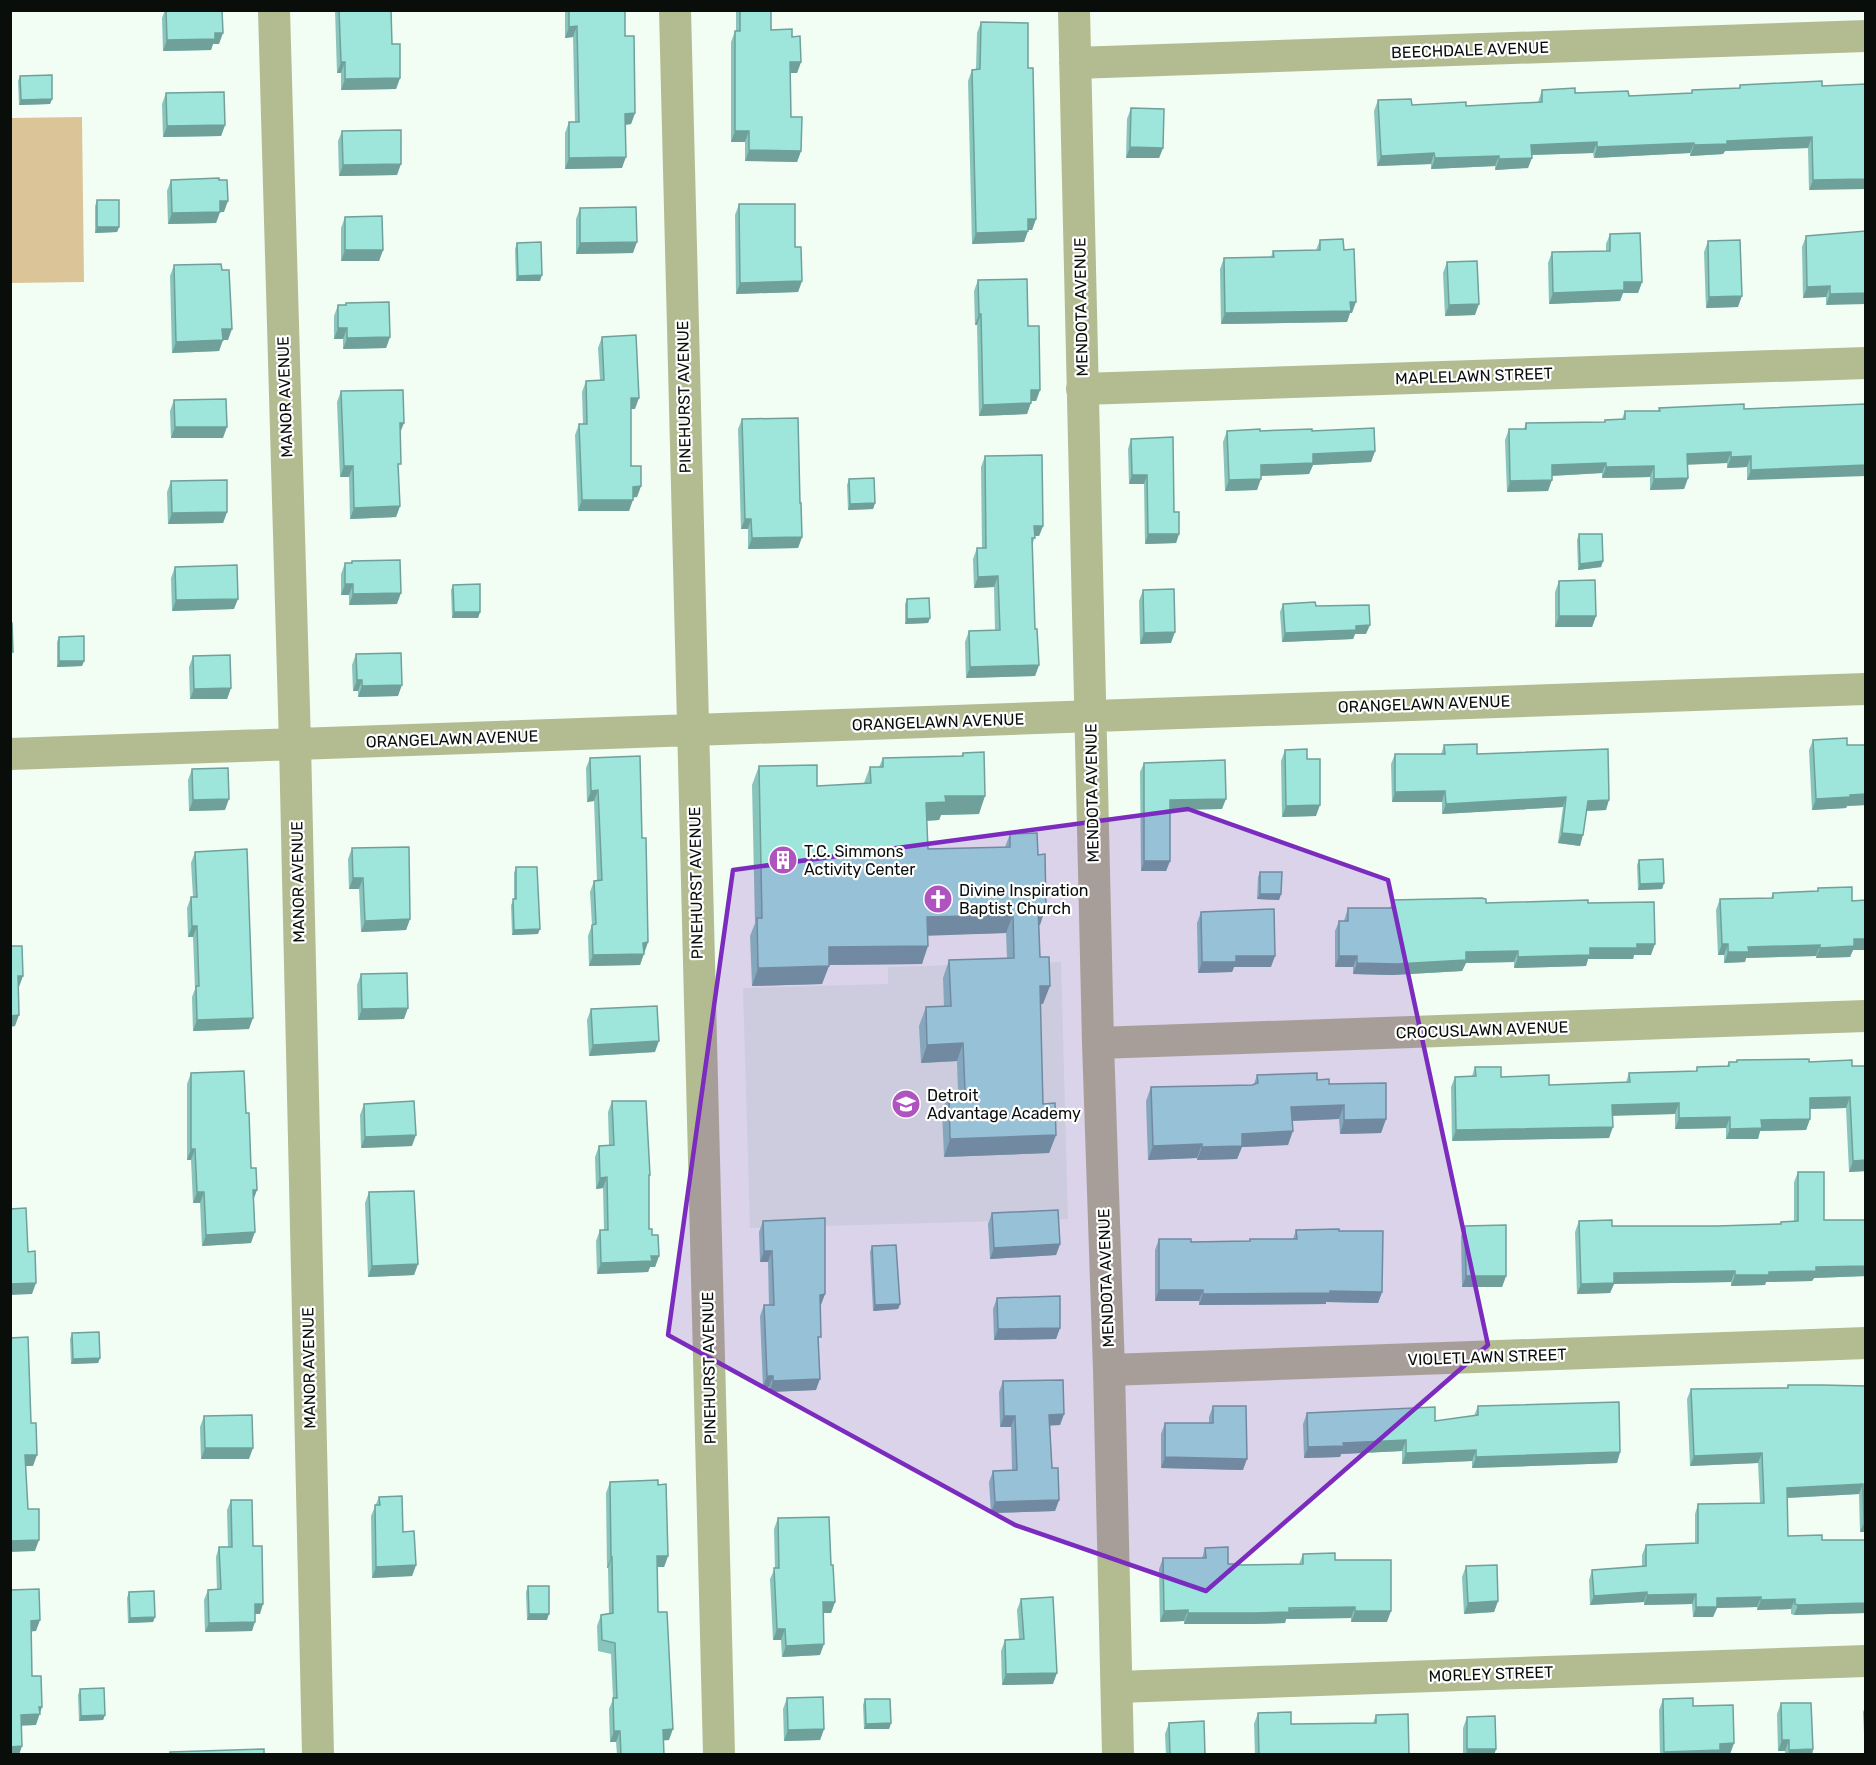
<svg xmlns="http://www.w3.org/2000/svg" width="1876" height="1765" font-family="Rubik,sans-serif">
  <rect width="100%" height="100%" fill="#f2fdf4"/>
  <path fill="#e2f4e6" d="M 1061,962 L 1068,1219 L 750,1228 L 743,988 L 888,984 L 888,967 Z"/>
  <path fill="#dcc499" d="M 82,117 L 84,282 L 11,283 L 11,118 Z"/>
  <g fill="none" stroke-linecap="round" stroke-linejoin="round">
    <path stroke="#b3bb90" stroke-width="32" d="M 274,10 L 295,744 L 318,1754
      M 675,10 L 719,1754
      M 1074,10 L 1098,1043 L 1109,1370 L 1118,1754
      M 1075,63 L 1866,36
      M 1082,389 L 1866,363
      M 10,754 L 1866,689
      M 1098,1043 L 1866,1016
      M 1109,1370 L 1866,1343
      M 1117,1687 L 1866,1661"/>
  </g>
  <path fill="#88c6bd" d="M 165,10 L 222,10 L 219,44 L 213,44 L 211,50 L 163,51 L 162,18 Z
    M 335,10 L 391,10 L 392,44 L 400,78 L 396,89 L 341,90 L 341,73 L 337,73 Z
    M 565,10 L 625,10 L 625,36 L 635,113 L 631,124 L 626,125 L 622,168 L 565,169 L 565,133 L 569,122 L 575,122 L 573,37 L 565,38 Z
    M 736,10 L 771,10 L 771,30 L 792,37 L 801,62 L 797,73 L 790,73 L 791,117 L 801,151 L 797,162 L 745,161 L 745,142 L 731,142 L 731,42 L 735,31 L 736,31 Z
    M 981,22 L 1028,68 L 1036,219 L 1032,230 L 1028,230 L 1024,242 L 972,244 L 968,81 L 972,70 L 976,69 L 977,33 Z
    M 20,76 L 52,99 L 50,104 L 19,105 L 18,81 Z
    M 1866,84 L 1809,190 L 1808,148 L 1725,151 L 1723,154 L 1690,156 L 1690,153 L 1594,158 L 1593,153 L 1532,155 L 1528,168 L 1495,170 L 1495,166 L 1431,169 L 1431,164 L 1377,166 L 1374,111 L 1378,100 L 1412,105 L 1466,106 L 1538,102 L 1542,90 L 1629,96 L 1691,93 L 1692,90 L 1739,88 L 1740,85 L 1822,86 Z
    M 166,93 L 225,125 L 221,136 L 163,137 L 162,104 Z
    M 1131,108 L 1163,148 L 1159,158 L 1126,158 L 1127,119 Z
    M 342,131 L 397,175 L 339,176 L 338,141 Z
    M 171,180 L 224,212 L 220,212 L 216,223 L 168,224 L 167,191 Z
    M 97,200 L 119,227 L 117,232 L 95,233 L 95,206 Z
    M 739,204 L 795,247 L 802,281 L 798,292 L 736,294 L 735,215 Z
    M 580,208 L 633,253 L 576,254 L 576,219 Z
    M 345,217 L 383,250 L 379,261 L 341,261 L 341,228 Z
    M 1866,231 L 1826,305 L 1826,297 L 1803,298 L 1802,247 L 1806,236 Z
    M 1610,234 L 1642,282 L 1638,293 L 1623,293 L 1620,301 L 1549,304 L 1548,263 L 1552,252 L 1606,251 L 1606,244 Z
    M 1320,240 L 1344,250 L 1352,313 L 1350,313 L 1347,322 L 1221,324 L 1220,269 L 1224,258 L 1271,257 L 1273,251 L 1316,250 Z
    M 1708,241 L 1738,307 L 1706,308 L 1704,252 Z
    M 517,243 L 540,281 L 516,281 L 515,249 Z
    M 1447,262 L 1475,315 L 1445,316 L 1443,273 Z
    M 174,265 L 222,270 L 228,340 L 223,340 L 219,351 L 172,353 L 170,276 Z
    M 978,280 L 1028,326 L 1040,390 L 1036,401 L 1031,401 L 1027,414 L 979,416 L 977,325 L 975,325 L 974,291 Z
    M 346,303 L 390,337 L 386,348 L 343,349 L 343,339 L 334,339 L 334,316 L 338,305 L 345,305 Z
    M 602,337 L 635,409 L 631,409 L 631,466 L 641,486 L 637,497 L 633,497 L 629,511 L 578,511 L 575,435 L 579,424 L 583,424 L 582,392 L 586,381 L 600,380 L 598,348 Z
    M 341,391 L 400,433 L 398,470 L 400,506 L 396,517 L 350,519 L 349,477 L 340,477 L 337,402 Z
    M 174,400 L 223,438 L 171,438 L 170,411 Z
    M 1866,404 L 1747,480 L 1747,467 L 1727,468 L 1727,463 L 1687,464 L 1688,478 L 1684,489 L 1650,490 L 1650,477 L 1602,478 L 1602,473 L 1552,476 L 1548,491 L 1507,492 L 1505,440 L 1509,429 L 1524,429 L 1526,423 L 1604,422 L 1605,420 L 1622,419 L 1625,411 L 1658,411 L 1659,408 L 1744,409 Z
    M 742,419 L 800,503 L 802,537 L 798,548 L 748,549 L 748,529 L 741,529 L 738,429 Z
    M 1227,431 L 1312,431 L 1375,451 L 1371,462 L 1313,465 L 1309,474 L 1261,476 L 1257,490 L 1225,491 L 1223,442 Z
    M 1131,439 L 1174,512 L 1179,534 L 1176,543 L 1145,544 L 1144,484 L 1129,484 L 1128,449 Z
    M 985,456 L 1043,526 L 1039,536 L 1035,536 L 1032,546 L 1035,629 L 1039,665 L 1035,676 L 966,678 L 965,642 L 969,631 L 995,630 L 994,587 L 974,588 L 973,559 L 977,548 L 982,548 L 981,467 Z
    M 849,479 L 875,503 L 873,509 L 848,510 L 847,485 Z
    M 171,481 L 227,512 L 223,523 L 168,524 L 167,492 Z
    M 1579,534 L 1603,561 L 1601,567 L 1578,570 L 1577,540 Z
    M 352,561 L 397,604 L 349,605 L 349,595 L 341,595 L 341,574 L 345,563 L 351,563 Z
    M 175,567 L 234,609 L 172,611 L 171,578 Z
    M 1559,581 L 1596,616 L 1592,627 L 1555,627 L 1555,592 Z
    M 453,585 L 480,612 L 478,618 L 452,618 L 451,590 Z
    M 1143,590 L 1171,643 L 1140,644 L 1139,601 Z
    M 907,599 L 930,618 L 928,623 L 905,624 L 905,604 Z
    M 1283,604 L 1366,634 L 1355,634 L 1353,639 L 1282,642 L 1280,612 Z
    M 59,637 L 84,661 L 82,666 L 57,667 L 57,642 Z
    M 356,654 L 398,696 L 358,697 L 358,691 L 353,691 L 352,665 Z
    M 193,656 L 231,688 L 227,699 L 190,699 L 189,667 Z
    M 1813,740 L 1847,745 L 1866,745 L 1866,805 L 1847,806 L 1846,808 L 1812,810 L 1809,750 Z
    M 1444,745 L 1477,754 L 1606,810 L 1586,811 L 1580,846 L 1558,843 L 1563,807 L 1442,814 L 1442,802 L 1392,802 L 1391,764 L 1395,754 L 1441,754 Z
    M 1285,750 L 1307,759 L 1316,816 L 1282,817 L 1281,761 Z
    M 963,753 L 979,814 L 941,815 L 939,820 L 927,821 L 928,849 L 1005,847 L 1010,834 L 1040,925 L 1039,925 L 1040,957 L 1043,1004 L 1040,1004 L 1043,1104 L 1056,1135 L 1049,1153 L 944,1157 L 942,1111 L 949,1092 L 958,1092 L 957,1061 L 921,1063 L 919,1026 L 926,1007 L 944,1007 L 943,978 L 949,960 L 1007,958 L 1006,933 L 928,935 L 922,964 L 829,965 L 822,984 L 752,986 L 750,936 L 755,923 L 752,785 L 759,766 L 817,786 L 864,783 L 870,767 L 879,767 L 883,758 L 961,756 Z
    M 590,758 L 642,838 L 648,942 L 640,965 L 589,966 L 588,936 L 592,925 L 590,892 L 594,881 L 597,881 L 594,801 L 587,802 L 586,768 Z
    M 1144,763 L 1222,809 L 1170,810 L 1170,861 L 1166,871 L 1141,871 L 1140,772 Z
    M 192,769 L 225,810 L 189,811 L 188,780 Z
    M 352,848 L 410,919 L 406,930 L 361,932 L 359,889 L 349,889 L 348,859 Z
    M 195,852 L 249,1029 L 193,1031 L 192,997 L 195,989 L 193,937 L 188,937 L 187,908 L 191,897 L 193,897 L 191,863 Z
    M 1639,860 L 1664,883 L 1662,889 L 1638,890 L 1637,865 Z
    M 516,867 L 538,934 L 512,935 L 511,905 L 514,899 L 514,873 Z
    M 1260,872 L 1281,894 L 1279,900 L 1257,899 L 1258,877 Z
    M 1818,888 L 1852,901 L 1866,900 L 1866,950 L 1853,950 L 1850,957 L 1816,958 L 1816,956 L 1746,958 L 1745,962 L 1724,963 L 1724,955 L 1718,955 L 1716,910 L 1720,899 L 1771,898 L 1773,893 L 1817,891 Z
    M 1393,900 L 1486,903 L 1588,903 L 1651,955 L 1634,955 L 1633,959 L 1588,959 L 1586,966 L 1514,968 L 1514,962 L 1466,963 L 1462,971 L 1392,975 L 1353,974 L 1353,967 L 1335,967 L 1335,931 L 1339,921 L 1344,921 L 1348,908 L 1390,908 Z
    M 1201,912 L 1271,967 L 1234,967 L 1232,972 L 1198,973 L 1197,923 Z
    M 361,974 L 404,1019 L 358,1020 L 357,985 Z
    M 591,1009 L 655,1052 L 589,1056 L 587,1020 Z
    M 1737,1060 L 1809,1062 L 1852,1066 L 1866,1171 L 1849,1172 L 1846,1108 L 1810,1109 L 1810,1119 L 1806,1130 L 1760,1131 L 1758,1139 L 1726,1139 L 1726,1128 L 1675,1129 L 1675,1114 L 1613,1115 L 1609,1138 L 1452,1141 L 1451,1087 L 1455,1077 L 1472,1076 L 1475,1067 L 1501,1077 L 1549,1085 L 1626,1082 L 1629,1073 L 1696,1071 L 1697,1067 L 1727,1066 L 1729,1062 L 1736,1062 Z
    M 191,1073 L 246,1113 L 253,1200 L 251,1243 L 202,1246 L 200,1203 L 193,1203 L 191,1160 L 187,1160 L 187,1084 Z
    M 1257,1075 L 1317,1080 L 1329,1084 L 1386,1119 L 1381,1133 L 1340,1134 L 1339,1119 L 1292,1121 L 1288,1145 L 1242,1147 L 1237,1159 L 1197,1160 L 1197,1158 L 1148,1160 L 1146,1101 L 1151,1087 L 1252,1085 L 1254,1084 Z
    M 612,1101 L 649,1180 L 649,1229 L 652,1235 L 659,1256 L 655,1267 L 650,1267 L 648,1272 L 597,1274 L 596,1241 L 600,1230 L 604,1230 L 603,1188 L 596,1189 L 595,1157 L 599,1146 L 609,1145 L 608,1112 Z
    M 364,1104 L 412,1146 L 361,1148 L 360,1115 Z
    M 1798,1172 L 1824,1220 L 1866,1220 L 1866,1276 L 1814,1278 L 1812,1281 L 1766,1282 L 1765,1285 L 1731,1286 L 1731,1282 L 1614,1284 L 1610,1293 L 1577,1294 L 1575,1232 L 1579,1221 L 1612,1226 L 1717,1226 L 1780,1224 L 1781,1222 L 1794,1221 L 1794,1182 Z
    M 369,1192 L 418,1264 L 414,1275 L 368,1277 L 365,1203 Z
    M 992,1213 L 1060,1244 L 1056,1255 L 990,1259 L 988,1224 Z
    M 763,1221 L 825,1294 L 820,1305 L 816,1390 L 769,1392 L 769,1387 L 763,1387 L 760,1316 L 764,1305 L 769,1305 L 768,1262 L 760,1262 L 759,1232 Z
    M 1465,1226 L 1506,1276 L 1502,1287 L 1462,1287 L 1461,1236 Z
    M 1296,1230 L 1339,1231 L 1382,1292 L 1378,1303 L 1326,1302 L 1326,1304 L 1199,1305 L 1199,1301 L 1155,1301 L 1155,1250 L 1159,1239 L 1191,1242 L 1249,1241 L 1250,1239 L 1293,1239 Z
    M 872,1246 L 900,1304 L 898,1309 L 873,1311 L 870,1252 Z
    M 997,1298 L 1060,1328 L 1056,1339 L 994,1340 L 993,1309 Z
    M 72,1333 L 100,1358 L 98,1363 L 71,1364 L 70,1339 Z
    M 1003,1381 L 1064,1414 L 1060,1425 L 1050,1425 L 1052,1468 L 1059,1500 L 1055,1511 L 991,1513 L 989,1482 L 993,1471 L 1012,1470 L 1011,1427 L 1000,1427 L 999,1392 Z
    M 1788,1385 L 1866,1386 L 1866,1532 L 1860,1532 L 1859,1494 L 1788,1498 L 1788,1536 L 1822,1540 L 1866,1540 L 1866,1613 L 1794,1615 L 1791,1614 L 1791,1609 L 1757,1610 L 1757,1607 L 1717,1608 L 1713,1617 L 1693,1617 L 1692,1604 L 1644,1605 L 1644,1602 L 1590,1605 L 1589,1580 L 1592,1570 L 1642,1566 L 1642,1555 L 1646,1545 L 1695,1543 L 1695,1514 L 1698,1504 L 1760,1503 L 1758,1463 L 1690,1466 L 1687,1399 L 1691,1389 L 1787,1388 Z
    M 1213,1406 L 1243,1470 L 1161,1468 L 1161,1434 L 1165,1423 L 1209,1423 L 1209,1417 Z
    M 1478,1406 L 1620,1452 L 1617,1463 L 1472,1468 L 1472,1461 L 1402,1464 L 1402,1451 L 1341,1454 L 1340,1457 L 1304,1458 L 1303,1424 L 1307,1413 L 1435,1421 L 1474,1416 Z
    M 204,1416 L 249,1459 L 201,1459 L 200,1427 Z
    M 610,1482 L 658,1485 L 668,1556 L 664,1567 L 657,1567 L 658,1612 L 669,1740 L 663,1740 L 664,1755 L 617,1755 L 616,1742 L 610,1742 L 609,1709 L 613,1699 L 611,1654 L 598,1651 L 597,1626 L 601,1615 L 609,1614 L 608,1568 L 607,1568 L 606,1493 Z
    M 379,1497 L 403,1532 L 416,1565 L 412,1576 L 372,1578 L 371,1516 Z
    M 231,1500 L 253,1546 L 260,1614 L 255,1614 L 252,1631 L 205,1632 L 204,1600 L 208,1590 L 217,1590 L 216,1557 L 219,1547 L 228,1547 L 227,1510 Z
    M 778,1518 L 831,1565 L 835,1602 L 831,1613 L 823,1613 L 820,1655 L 782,1657 L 781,1640 L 773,1640 L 770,1579 L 775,1568 L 774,1529 Z
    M 1205,1548 L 1228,1564 L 1239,1565 L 1299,1564 L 1303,1554 L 1335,1560 L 1387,1622 L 1351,1622 L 1351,1618 L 1286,1619 L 1285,1623 L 1252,1624 L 1184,1624 L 1184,1621 L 1160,1622 L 1159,1569 L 1163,1558 L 1202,1558 Z
    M 1466,1566 L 1498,1601 L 1494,1612 L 1464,1614 L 1462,1577 Z
    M 528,1586 L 547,1620 L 527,1620 L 526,1592 Z
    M 129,1592 L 155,1617 L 153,1622 L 128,1623 L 127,1598 Z
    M 1021,1599 L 1053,1684 L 1002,1685 L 1001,1651 L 1005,1640 L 1019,1639 L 1017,1610 Z
    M 80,1689 L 105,1715 L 103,1720 L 79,1721 L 78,1695 Z
    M 787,1698 L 824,1729 L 820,1740 L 784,1741 L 783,1709 Z
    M 865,1699 L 891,1723 L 889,1729 L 864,1729 L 863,1705 Z
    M 1663,1699 L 1693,1706 L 1734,1743 L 1730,1754 L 1660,1755 L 1659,1710 Z
    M 1781,1703 L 1813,1749 L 1812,1755 L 1785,1755 L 1785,1751 L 1778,1751 L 1777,1714 Z
    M 1866,1705 L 1866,1755 L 1865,1755 L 1863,1712 Z
    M 1258,1713 L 1291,1724 L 1373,1723 L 1376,1715 L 1409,1755 L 1255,1755 L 1254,1724 Z
    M 1467,1717 L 1496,1749 L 1494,1755 L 1463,1755 L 1463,1728 Z
    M 1169,1723 L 1205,1755 L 1166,1755 L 1165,1734 Z"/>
  <path fill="#6fa19a" d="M 577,26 L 573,37 L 565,38 L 569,27 Z
    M 215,33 L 223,33 L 219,44 L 213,44 L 211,50 L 163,51 L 167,40 Z
    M 341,62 L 345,62 L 341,73 L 337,73 Z
    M 790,62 L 801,62 L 797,73 L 786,73 Z
    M 400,78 L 396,89 L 341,90 L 345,79 Z
    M 52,99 L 50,104 L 19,105 L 21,100 Z
    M 635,113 L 631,124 L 621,125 L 625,114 Z
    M 225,125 L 221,136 L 163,137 L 167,126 Z
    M 735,131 L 749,131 L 745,142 L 731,142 Z
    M 1812,137 L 1808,148 L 1725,151 L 1723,154 L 1690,156 L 1694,145 L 1727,141 Z
    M 1597,142 L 1593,153 L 1528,155 L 1531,145 Z
    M 1694,143 L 1690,153 L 1594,158 L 1597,147 Z
    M 1130,147 L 1163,148 L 1159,158 L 1126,158 Z
    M 749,150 L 801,151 L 797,162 L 745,161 Z
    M 1434,153 L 1431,164 L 1377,166 L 1381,156 Z
    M 1499,156 L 1495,166 L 1431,169 L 1435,158 Z
    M 626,157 L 622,168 L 565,169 L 569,158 Z
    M 1532,158 L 1528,168 L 1495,170 L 1499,159 Z
    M 401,164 L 397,175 L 339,176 L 343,165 Z
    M 1866,179 L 1866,189 L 1809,190 L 1813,180 Z
    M 220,201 L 228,201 L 224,212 L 220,212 L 216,223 L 168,224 L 172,213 Z
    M 1028,219 L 1036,219 L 1032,230 L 1024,230 Z
    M 97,227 L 119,227 L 117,232 L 95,233 Z
    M 1028,231 L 1024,242 L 972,244 L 976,233 Z
    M 637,242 L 633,253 L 576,254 L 580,243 Z
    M 345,250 L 383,250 L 379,261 L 341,261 Z
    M 542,275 L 540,281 L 516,281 L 518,276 Z
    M 802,281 L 798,292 L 736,294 L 740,283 Z
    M 1624,282 L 1642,282 L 1638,293 L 1623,293 L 1620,301 L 1549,304 L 1553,293 Z
    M 1830,286 L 1826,297 L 1803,298 L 1807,287 Z
    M 1866,293 L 1866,304 L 1826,305 L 1830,294 Z
    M 1742,296 L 1738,307 L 1706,308 L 1709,297 Z
    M 1350,302 L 1356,302 L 1352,313 L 1350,313 L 1347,322 L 1221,324 L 1225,313 Z
    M 1479,304 L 1475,315 L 1445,316 L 1449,305 Z
    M 979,314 L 981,314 L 977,325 L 975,325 Z
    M 338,328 L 347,328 L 343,339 L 334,339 Z
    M 222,329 L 232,329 L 228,340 L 223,340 L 219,351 L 172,353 L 176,342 Z
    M 390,337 L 386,348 L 343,349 L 347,338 Z
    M 1031,390 L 1040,390 L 1036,401 L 1027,401 Z
    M 631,398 L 639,398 L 635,409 L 627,409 Z
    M 1031,403 L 1027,414 L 979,416 L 983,405 Z
    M 400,423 L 404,423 L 400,433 Z
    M 175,427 L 227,427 L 223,438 L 171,438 Z
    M 1375,451 L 1371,462 L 1313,465 L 1309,474 L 1257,476 L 1261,465 L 1313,454 Z
    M 1731,452 L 1727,463 L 1683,465 L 1687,454 Z
    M 1751,456 L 1747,467 L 1727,468 L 1731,457 Z
    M 1606,463 L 1602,473 L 1548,476 L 1552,465 Z
    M 1866,465 L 1866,476 L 1747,480 L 1751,470 Z
    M 344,466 L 353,466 L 349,477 L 340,477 Z
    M 1654,466 L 1650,477 L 1602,478 L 1606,467 Z
    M 1132,475 L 1147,475 L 1144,484 L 1129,484 Z
    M 1688,478 L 1684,489 L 1650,490 L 1654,479 Z
    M 1261,479 L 1257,490 L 1225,491 L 1229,480 Z
    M 1552,480 L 1548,491 L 1507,492 L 1510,481 Z
    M 641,486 L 637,497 L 629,498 L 633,487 Z
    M 582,500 L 633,500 L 629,511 L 578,511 Z
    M 875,503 L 873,509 L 848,510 L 850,504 Z
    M 400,506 L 396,517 L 350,519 L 354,508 Z
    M 227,512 L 223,523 L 168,524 L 172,513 Z
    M 745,519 L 751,519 L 748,529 L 741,529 Z
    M 1034,526 L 1043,526 L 1039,536 L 1030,536 Z
    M 1148,534 L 1179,534 L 1176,543 L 1145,544 Z
    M 802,537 L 798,548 L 748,549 L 752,538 Z
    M 1603,561 L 1601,567 L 1578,570 L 1580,564 Z
    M 998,576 L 994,587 L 974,588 L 978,577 Z
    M 345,584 L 353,584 L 349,595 L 341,595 Z
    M 401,593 L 397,604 L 349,605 L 353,594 Z
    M 238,599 L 234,609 L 172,611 L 176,600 Z
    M 454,612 L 480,612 L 478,618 L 452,618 Z
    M 1559,616 L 1596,616 L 1592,627 L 1555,627 Z
    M 930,618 L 928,623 L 905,624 L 907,619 Z
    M 1370,625 L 1366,634 L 1355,634 L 1353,639 L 1282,642 L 1285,633 L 1356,626 Z
    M 1175,632 L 1171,643 L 1140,644 L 1144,633 Z
    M 59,661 L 84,661 L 82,666 L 57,667 Z
    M 1039,665 L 1035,676 L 966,678 L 970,667 Z
    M 357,680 L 362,680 L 358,691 L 353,691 Z
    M 402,685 L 398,696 L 358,697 L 362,686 Z
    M 231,688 L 227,699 L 190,699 L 194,689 Z
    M 598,790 L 594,801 L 587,802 L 591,791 Z
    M 1445,791 L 1442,802 L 1392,802 L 1395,792 Z
    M 1866,794 L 1866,805 L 1847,806 L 1846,808 L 1812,810 L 1816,799 L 1850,795 Z
    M 945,796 L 985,796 L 979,814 L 941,815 L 939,820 L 920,821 L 926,803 Z
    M 1566,797 L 1563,807 L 1442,814 L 1446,804 Z
    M 229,799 L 225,810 L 189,811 L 193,800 Z
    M 1226,799 L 1222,809 L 1166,810 L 1170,800 Z
    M 1609,800 L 1606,810 L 1584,811 L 1588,801 Z
    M 1320,805 L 1316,816 L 1282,817 L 1286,806 Z
    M 1562,833 L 1583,835 L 1580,846 L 1558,843 Z
    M 1144,861 L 1170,861 L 1166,871 L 1141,871 Z
    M 353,878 L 363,878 L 359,889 L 349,889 Z
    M 1664,883 L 1662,889 L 1638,890 L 1640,884 Z
    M 1260,894 L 1281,894 L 1279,900 L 1257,899 Z
    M 1038,907 L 1046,907 L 1040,925 L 1032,925 Z
    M 1013,915 L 1006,933 L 921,936 L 927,917 Z
    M 410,919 L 406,930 L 361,932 L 365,921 Z
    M 192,926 L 197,926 L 193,937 L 188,937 Z
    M 540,929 L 538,934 L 512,935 L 514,930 Z
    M 1854,939 L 1866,939 L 1866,950 L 1853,950 L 1850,957 L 1816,958 L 1820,948 Z
    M 648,942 L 640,965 L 589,966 L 593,955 Z
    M 1637,944 L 1655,944 L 1651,955 L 1634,955 L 1633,959 L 1588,959 L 1586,966 L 1514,968 L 1518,957 L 1590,948 Z
    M 1722,944 L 1728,944 L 1724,955 L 1718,955 Z
    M 1820,945 L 1816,956 L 1746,958 L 1745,962 L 1724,963 L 1728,952 L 1748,947 Z
    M 928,946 L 922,964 L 822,965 L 829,947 Z
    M 1518,951 L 1514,962 L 1466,963 L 1462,971 L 1392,975 L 1353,974 L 1357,963 L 1466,952 Z
    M 1236,956 L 1275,956 L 1271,967 L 1234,967 L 1232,972 L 1198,973 L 1202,962 Z
    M 1339,956 L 1357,956 L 1353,967 L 1335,967 Z
    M 829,966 L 822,984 L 752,986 L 758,968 Z
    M 18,976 L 23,976 L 19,987 L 14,987 Z
    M 1040,986 L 1050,986 L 1043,1004 L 1033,1004 Z
    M 408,1008 L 404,1019 L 358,1020 L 362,1009 Z
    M 19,1015 L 15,1026 L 10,1027 L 10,1016 Z
    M 253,1018 L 249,1029 L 193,1031 L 197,1020 Z
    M 659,1041 L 655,1052 L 589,1056 L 593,1045 Z
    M 963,1043 L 957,1061 L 921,1063 L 927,1045 Z
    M 1850,1097 L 1846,1108 L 1806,1109 L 1810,1098 Z
    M 1679,1103 L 1675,1114 L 1609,1116 L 1612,1105 Z
    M 1344,1105 L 1339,1119 L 1286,1121 L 1291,1107 Z
    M 1730,1117 L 1726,1128 L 1675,1129 L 1679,1118 Z
    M 1386,1119 L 1381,1133 L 1340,1134 L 1344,1120 Z
    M 1810,1119 L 1806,1130 L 1760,1131 L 1758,1139 L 1726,1139 L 1730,1129 L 1761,1120 Z
    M 1613,1127 L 1609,1138 L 1452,1141 L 1456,1130 Z
    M 1293,1131 L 1288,1145 L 1242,1147 L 1237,1159 L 1197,1160 L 1202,1147 L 1242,1134 Z
    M 416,1135 L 412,1146 L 361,1148 L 365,1137 Z
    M 1056,1135 L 1049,1153 L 944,1157 L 950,1139 Z
    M 1202,1144 L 1197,1158 L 1148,1160 L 1153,1146 Z
    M 191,1149 L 195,1149 L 191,1160 L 187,1160 Z
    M 1866,1160 L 1866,1171 L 1849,1172 L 1853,1161 Z
    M 607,1177 L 603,1188 L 596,1189 L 600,1178 Z
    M 253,1190 L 257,1190 L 253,1201 Z
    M 197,1192 L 204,1192 L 200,1203 L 193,1203 Z
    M 255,1232 L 251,1243 L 202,1246 L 206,1235 Z
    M 1060,1244 L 1056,1255 L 990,1259 L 994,1248 Z
    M 764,1251 L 772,1251 L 768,1262 L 760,1262 Z
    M 651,1256 L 659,1256 L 655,1267 L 650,1267 L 648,1272 L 597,1274 L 601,1263 Z
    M 418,1264 L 414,1275 L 368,1277 L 372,1266 Z
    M 1866,1266 L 1866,1276 L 1814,1278 L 1812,1281 L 1766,1282 L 1765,1285 L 1731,1286 L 1735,1275 L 1816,1267 Z
    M 1735,1271 L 1731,1282 L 1614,1284 L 1610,1293 L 1577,1294 L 1581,1284 L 1614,1273 Z
    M 1466,1276 L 1506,1276 L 1502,1287 L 1462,1287 Z
    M 36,1283 L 32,1294 L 10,1295 L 10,1284 Z
    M 1159,1290 L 1203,1290 L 1199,1301 L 1155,1301 Z
    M 1330,1291 L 1382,1292 L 1378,1303 L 1326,1302 L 1326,1304 L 1199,1305 L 1203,1294 Z
    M 825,1294 L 821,1305 L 816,1305 L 820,1295 Z
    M 900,1304 L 898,1309 L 873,1311 L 875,1305 Z
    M 1060,1328 L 1056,1339 L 994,1340 L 998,1329 Z
    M 100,1358 L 98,1363 L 71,1364 L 73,1359 Z
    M 767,1376 L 773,1376 L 769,1387 L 763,1387 Z
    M 820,1379 L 816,1390 L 769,1392 L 773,1381 Z
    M 1064,1414 L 1060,1425 L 1045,1426 L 1049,1415 Z
    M 1004,1416 L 1015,1416 L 1011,1427 L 1000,1427 Z
    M 1406,1440 L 1402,1451 L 1341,1454 L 1340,1457 L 1304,1458 L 1308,1447 L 1343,1443 Z
    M 205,1448 L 253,1448 L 249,1459 L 201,1459 Z
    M 1476,1450 L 1472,1461 L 1402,1464 L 1406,1453 Z
    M 1620,1452 L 1617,1463 L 1472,1468 L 1476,1457 Z
    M 1762,1453 L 1758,1463 L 1690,1466 L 1694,1456 Z
    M 25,1455 L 37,1455 L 33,1466 L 21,1466 Z
    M 1165,1457 L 1247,1459 L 1243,1470 L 1161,1468 Z
    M 1863,1484 L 1859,1494 L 1784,1498 L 1787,1488 Z
    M 1059,1500 L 1055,1511 L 991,1513 L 995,1502 Z
    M 1864,1522 L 1866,1522 L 1866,1532 L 1860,1532 Z
    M 39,1540 L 35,1551 L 10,1552 L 10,1541 Z
    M 657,1556 L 668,1556 L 664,1567 L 653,1567 Z
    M 611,1557 L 612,1557 L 608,1568 L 607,1568 Z
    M 416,1565 L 412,1576 L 372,1578 L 376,1567 Z
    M 1647,1592 L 1644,1602 L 1590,1605 L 1594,1596 Z
    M 1696,1594 L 1692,1604 L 1644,1605 L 1647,1595 Z
    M 1761,1597 L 1757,1607 L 1717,1608 L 1713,1617 L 1693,1617 L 1696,1607 L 1717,1598 Z
    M 1795,1599 L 1791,1609 L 1757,1610 L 1761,1600 Z
    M 1498,1601 L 1494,1612 L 1464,1614 L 1468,1603 Z
    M 823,1602 L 835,1602 L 831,1613 L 819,1613 Z
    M 1866,1603 L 1866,1613 L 1794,1615 L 1798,1605 Z
    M 255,1604 L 263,1604 L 260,1614 L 252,1614 Z
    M 1355,1607 L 1351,1618 L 1286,1619 L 1285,1623 L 1252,1624 L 1184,1624 L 1188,1613 Z
    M 1188,1610 L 1184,1621 L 1160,1622 L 1164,1611 Z
    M 1355,1611 L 1391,1611 L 1387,1622 L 1351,1622 Z
    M 529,1614 L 549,1614 L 547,1620 L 527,1620 Z
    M 155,1617 L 153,1622 L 128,1623 L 130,1618 Z
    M 40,1620 L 36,1631 L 27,1632 L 31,1621 Z
    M 255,1622 L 252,1631 L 205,1632 L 209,1623 Z
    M 777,1629 L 785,1629 L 781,1640 L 773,1640 Z
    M 824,1644 L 820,1655 L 782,1657 L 786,1646 Z
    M 1057,1673 L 1053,1684 L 1002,1685 L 1006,1674 Z
    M 39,1707 L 42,1707 L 36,1725 L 17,1726 L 21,1715 Z
    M 105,1715 L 103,1720 L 79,1721 L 81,1716 Z
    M 891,1723 L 889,1729 L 864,1729 L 866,1724 Z
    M 673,1729 L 669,1740 L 659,1741 L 663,1730 Z
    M 824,1729 L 820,1740 L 784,1741 L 788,1730 Z
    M 614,1731 L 620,1731 L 616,1742 L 610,1742 Z
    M 1782,1740 L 1789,1740 L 1785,1751 L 1778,1751 Z
    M 1734,1743 L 1730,1754 L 1663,1755 L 1664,1752 L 1720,1744 Z
    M 22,1746 L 19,1755 L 10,1755 L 10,1747 Z
    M 1467,1749 L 1496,1749 L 1494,1755 L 1466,1755 Z
    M 1813,1749 L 1812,1755 L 1788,1755 L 1789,1750 Z"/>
  <path fill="#9ee6dc" stroke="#6fa19a" stroke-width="1.5" d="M 166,10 L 222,10 L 223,33 L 215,33 L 215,39 L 167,40 Z
    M 339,10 L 391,10 L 392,44 L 400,44 L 400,78 L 345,79 L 345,62 L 341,62 Z
    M 569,10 L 625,10 L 625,36 L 634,36 L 635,113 L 625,114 L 626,157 L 569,158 L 569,122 L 579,122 L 577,26 L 569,27 Z
    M 740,10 L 771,10 L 771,30 L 792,29 L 792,37 L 800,36 L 801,62 L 790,62 L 791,117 L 802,117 L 801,151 L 749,150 L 749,131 L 735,131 L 735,31 L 740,31 Z
    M 981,22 L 1028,23 L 1028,68 L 1033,68 L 1036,219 L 1028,219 L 1028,231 L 976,233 L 972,70 L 980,69 Z
    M 52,75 L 52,99 L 21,100 L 20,76 Z
    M 1822,81 L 1822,86 L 1866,84 L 1866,179 L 1813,180 L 1812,137 L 1727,141 L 1727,144 L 1694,145 L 1694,143 L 1597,147 L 1597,142 L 1531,145 L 1532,158 L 1499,159 L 1499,156 L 1435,158 L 1434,153 L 1381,156 L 1378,100 L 1411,99 L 1412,105 L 1466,102 L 1466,106 L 1542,102 L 1542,90 L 1575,88 L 1575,93 L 1628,91 L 1629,96 L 1692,93 L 1692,90 L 1740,88 L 1740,85 Z
    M 224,92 L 225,125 L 167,126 L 166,93 Z
    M 1131,108 L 1164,109 L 1163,148 L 1130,147 Z
    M 401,130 L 401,164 L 343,165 L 342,131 Z
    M 219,178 L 219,180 L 227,180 L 228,201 L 220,201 L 220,212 L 172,213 L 171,180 Z
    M 97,200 L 119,200 L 119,227 L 97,227 Z
    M 739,204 L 795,204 L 795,247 L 801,247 L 802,281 L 740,283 Z
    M 636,207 L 637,242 L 580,243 L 580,208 Z
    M 382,216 L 383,250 L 345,250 L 345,217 Z
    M 1866,231 L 1866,293 L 1830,294 L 1830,286 L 1807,287 L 1806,236 Z
    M 1640,233 L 1642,282 L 1624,282 L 1624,290 L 1553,293 L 1552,252 L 1610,251 L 1610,234 Z
    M 1343,239 L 1344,250 L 1354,249 L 1356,302 L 1350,302 L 1351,311 L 1225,313 L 1224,258 L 1274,257 L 1273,251 L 1320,250 L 1320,240 Z
    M 1740,240 L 1742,296 L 1709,297 L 1708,241 Z
    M 541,242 L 542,275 L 518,276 L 517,243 Z
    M 1477,261 L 1479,304 L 1449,305 L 1447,262 Z
    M 221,264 L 222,270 L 229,270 L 232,329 L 222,329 L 223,340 L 176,342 L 174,265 Z
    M 1027,279 L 1028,326 L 1039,326 L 1040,390 L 1031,390 L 1031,403 L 983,405 L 981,314 L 979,314 L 978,280 Z
    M 389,302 L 390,337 L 347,338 L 347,328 L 338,328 L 338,305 L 346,305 L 346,303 Z
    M 636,335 L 639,398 L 631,398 L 631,466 L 641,466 L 641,486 L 633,487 L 633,500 L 582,500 L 579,424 L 587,424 L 586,381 L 604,380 L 602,337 Z
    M 403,390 L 404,423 L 400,423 L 401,464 L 398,464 L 400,506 L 354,508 L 353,466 L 344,466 L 341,391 Z
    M 226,399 L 227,427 L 175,427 L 174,400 Z
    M 1744,404 L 1744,409 L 1866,404 L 1866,465 L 1751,470 L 1751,456 L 1731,457 L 1731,452 L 1687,454 L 1688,478 L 1654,479 L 1654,466 L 1606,467 L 1606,463 L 1552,465 L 1552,480 L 1510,481 L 1509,429 L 1526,429 L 1526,423 L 1605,422 L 1605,420 L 1625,419 L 1625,411 L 1660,411 L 1659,408 Z
    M 798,418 L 800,503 L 801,503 L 802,537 L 752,538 L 751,519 L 745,519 L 742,419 Z
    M 1374,428 L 1375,451 L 1313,454 L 1313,463 L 1261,465 L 1261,479 L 1229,480 L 1227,431 L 1260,429 L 1260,431 L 1312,429 L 1312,431 Z
    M 1173,437 L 1174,512 L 1179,512 L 1179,534 L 1148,534 L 1147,475 L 1132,475 L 1131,439 Z
    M 1042,455 L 1043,526 L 1034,526 L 1035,538 L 1032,538 L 1035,629 L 1037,629 L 1039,665 L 970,667 L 969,631 L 1000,630 L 998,576 L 978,577 L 977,548 L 986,548 L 985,456 Z
    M 874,478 L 875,503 L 850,504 L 849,479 Z
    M 227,480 L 227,512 L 172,513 L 171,481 Z
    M 1579,534 L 1602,534 L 1603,561 L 1580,564 Z
    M 400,560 L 401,593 L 353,594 L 353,584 L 345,584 L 345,563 L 352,563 L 352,561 Z
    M 237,565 L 238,599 L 176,600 L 175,567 Z
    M 1595,580 L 1596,616 L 1559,616 L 1559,581 Z
    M 480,584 L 480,612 L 454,612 L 453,585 Z
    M 1174,589 L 1175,632 L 1144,633 L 1143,590 Z
    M 929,598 L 930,618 L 907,619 L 907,599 Z
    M 1315,602 L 1316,606 L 1369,605 L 1370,625 L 1356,626 L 1356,630 L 1285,633 L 1283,604 Z
    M 10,623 L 12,623 L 13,652 L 10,652 Z
    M 84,636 L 84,661 L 59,661 L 59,637 Z
    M 401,653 L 402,685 L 362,686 L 362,680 L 357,680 L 356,654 Z
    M 230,655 L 231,688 L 194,689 L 193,656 Z
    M 1847,738 L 1847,745 L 1866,745 L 1866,794 L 1850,795 L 1850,797 L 1816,799 L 1813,740 Z
    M 1477,744 L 1477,754 L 1608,749 L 1609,800 L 1588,801 L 1583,835 L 1562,833 L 1566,797 L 1446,804 L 1445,791 L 1395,792 L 1395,754 L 1445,754 L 1444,745 Z
    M 1307,749 L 1307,759 L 1320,759 L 1320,805 L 1286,806 L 1285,750 Z
    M 984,752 L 985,796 L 945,796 L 946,802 L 926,803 L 928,849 L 1010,847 L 1010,834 L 1037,833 L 1038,855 L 1045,854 L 1046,907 L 1038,907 L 1040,957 L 1049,957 L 1050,986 L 1040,986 L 1043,1104 L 1055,1103 L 1056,1135 L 950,1139 L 949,1092 L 965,1092 L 963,1043 L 927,1045 L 926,1007 L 951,1006 L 949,960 L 1014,958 L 1013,915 L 927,917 L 928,946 L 829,947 L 829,966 L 758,968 L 757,918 L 762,918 L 759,766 L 817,765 L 817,786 L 871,783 L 870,767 L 883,767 L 883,758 L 963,756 L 963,753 Z
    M 640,756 L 642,838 L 646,838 L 648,942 L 643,943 L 644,954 L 593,955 L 592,925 L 596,924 L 594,881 L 602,880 L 598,790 L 591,791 L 590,758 Z
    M 1225,760 L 1226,799 L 1170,800 L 1170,861 L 1144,861 L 1144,763 Z
    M 228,768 L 229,799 L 193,800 L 192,769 Z
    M 409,847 L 410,919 L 365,921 L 363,878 L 353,878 L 352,848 Z
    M 247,849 L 253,1018 L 197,1020 L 196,986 L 199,986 L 197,926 L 192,926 L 191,897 L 197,897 L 195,852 Z
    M 1663,859 L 1664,883 L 1640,884 L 1639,860 Z
    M 516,867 L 537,867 L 540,929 L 514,930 L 513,899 L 516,899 Z
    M 1260,872 L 1282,872 L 1281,894 L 1260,894 Z
    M 1852,887 L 1852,901 L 1866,900 L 1866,939 L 1854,939 L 1854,946 L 1820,948 L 1820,945 L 1748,947 L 1749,952 L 1728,952 L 1728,944 L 1722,944 L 1720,899 L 1773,898 L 1773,893 L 1818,891 L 1818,888 Z
    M 1482,898 L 1486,899 L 1486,903 L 1588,900 L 1588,903 L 1654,902 L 1655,944 L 1637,944 L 1637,948 L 1590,948 L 1590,955 L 1518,957 L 1518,951 L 1466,952 L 1466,960 L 1396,964 L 1357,963 L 1357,956 L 1339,956 L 1339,921 L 1348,921 L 1348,908 L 1393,908 L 1393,900 Z
    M 1274,909 L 1275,956 L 1236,956 L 1236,962 L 1202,962 L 1201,912 Z
    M 10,946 L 22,946 L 23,976 L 18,976 L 19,1015 L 10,1016 Z
    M 407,973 L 408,1008 L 362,1009 L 361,974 Z
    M 657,1006 L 659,1041 L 593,1045 L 591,1009 Z
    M 1809,1059 L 1809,1062 L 1852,1060 L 1852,1066 L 1866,1066 L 1866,1160 L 1853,1161 L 1850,1097 L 1810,1098 L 1810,1119 L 1761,1120 L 1762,1128 L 1730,1129 L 1730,1117 L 1679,1118 L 1679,1103 L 1612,1105 L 1613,1127 L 1456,1130 L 1455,1077 L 1476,1076 L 1475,1067 L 1501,1067 L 1501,1077 L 1549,1075 L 1549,1085 L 1630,1082 L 1629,1073 L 1697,1071 L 1697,1067 L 1729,1066 L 1729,1062 L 1737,1062 L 1737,1060 Z
    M 244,1071 L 246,1113 L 249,1113 L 251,1168 L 256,1168 L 257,1190 L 253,1190 L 255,1232 L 206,1235 L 204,1192 L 197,1192 L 195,1149 L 191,1149 L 191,1073 Z
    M 1317,1073 L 1317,1080 L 1329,1079 L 1329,1084 L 1386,1083 L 1386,1119 L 1344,1120 L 1344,1105 L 1291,1107 L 1293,1131 L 1242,1134 L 1242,1146 L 1202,1147 L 1202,1144 L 1153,1146 L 1151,1087 L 1252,1085 L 1258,1083 L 1257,1075 Z
    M 414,1101 L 416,1135 L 365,1137 L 364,1104 Z
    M 612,1101 L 646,1101 L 650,1175 L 649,1175 L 649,1229 L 652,1229 L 652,1235 L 658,1235 L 659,1256 L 651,1256 L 652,1261 L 601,1263 L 600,1230 L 608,1230 L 607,1177 L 600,1178 L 599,1146 L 614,1145 Z
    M 1798,1172 L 1824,1172 L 1824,1220 L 1866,1220 L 1866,1266 L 1816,1267 L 1816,1271 L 1769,1272 L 1769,1275 L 1735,1275 L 1735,1271 L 1614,1273 L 1614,1283 L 1581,1284 L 1579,1221 L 1612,1220 L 1612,1226 L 1717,1226 L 1781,1224 L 1781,1222 L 1798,1221 Z
    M 414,1191 L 418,1264 L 372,1266 L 369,1192 Z
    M 26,1208 L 28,1252 L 35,1251 L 36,1283 L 10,1284 L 10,1209 Z
    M 1058,1210 L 1060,1244 L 994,1248 L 992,1213 Z
    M 825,1218 L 825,1294 L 820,1295 L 821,1337 L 818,1337 L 820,1379 L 773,1381 L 773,1376 L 767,1376 L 764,1305 L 774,1305 L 772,1251 L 764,1251 L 763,1221 Z
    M 1506,1225 L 1506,1276 L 1466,1276 L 1465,1226 Z
    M 1339,1229 L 1339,1231 L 1383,1231 L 1382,1292 L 1330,1291 L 1330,1293 L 1203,1294 L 1203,1290 L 1159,1290 L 1159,1239 L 1191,1239 L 1191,1242 L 1250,1241 L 1250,1239 L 1297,1239 L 1296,1230 Z
    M 896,1245 L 900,1304 L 875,1305 L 872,1246 Z
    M 1060,1296 L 1060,1328 L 998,1329 L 997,1298 Z
    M 99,1332 L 100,1358 L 73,1359 L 72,1333 Z
    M 28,1337 L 31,1423 L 36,1423 L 37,1455 L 25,1455 L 28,1509 L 39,1509 L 39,1540 L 10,1541 L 10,1338 Z
    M 1063,1380 L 1064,1414 L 1049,1415 L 1052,1468 L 1058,1468 L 1059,1500 L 995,1502 L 993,1471 L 1017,1470 L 1015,1416 L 1004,1416 L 1003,1381 Z
    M 1788,1385 L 1821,1385 L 1866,1386 L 1866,1522 L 1864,1522 L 1863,1484 L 1787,1488 L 1788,1536 L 1822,1535 L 1822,1540 L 1866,1540 L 1866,1603 L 1798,1605 L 1795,1604 L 1795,1599 L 1761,1600 L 1761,1597 L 1717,1598 L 1717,1607 L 1696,1607 L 1696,1594 L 1647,1595 L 1647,1592 L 1594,1596 L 1592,1570 L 1646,1566 L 1646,1545 L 1698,1543 L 1698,1504 L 1764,1503 L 1762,1453 L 1694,1456 L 1691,1389 L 1788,1388 Z
    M 1619,1402 L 1620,1452 L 1476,1457 L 1476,1450 L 1406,1453 L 1406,1440 L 1343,1443 L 1344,1446 L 1308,1447 L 1307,1413 L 1435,1407 L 1435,1421 L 1478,1415 L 1478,1406 Z
    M 1213,1406 L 1246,1406 L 1247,1459 L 1165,1457 L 1165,1423 L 1213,1423 Z
    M 252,1415 L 253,1448 L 205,1448 L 204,1416 Z
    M 658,1480 L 658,1485 L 666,1484 L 668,1556 L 657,1556 L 658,1612 L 667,1612 L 673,1729 L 663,1730 L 664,1755 L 621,1755 L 620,1731 L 614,1731 L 613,1698 L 617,1698 L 615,1643 L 602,1640 L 601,1615 L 613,1613 L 612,1557 L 611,1557 L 610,1482 Z
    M 402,1496 L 403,1532 L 414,1531 L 416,1565 L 376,1567 L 375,1505 L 380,1505 L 379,1497 Z
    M 231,1500 L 252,1500 L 253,1546 L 262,1546 L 263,1604 L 255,1604 L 255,1622 L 209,1623 L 208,1590 L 221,1589 L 219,1547 L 232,1547 Z
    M 829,1517 L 831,1565 L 833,1565 L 835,1602 L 823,1602 L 824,1644 L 786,1646 L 785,1629 L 777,1629 L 774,1568 L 779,1568 L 778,1518 Z
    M 1228,1547 L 1228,1564 L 1239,1564 L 1239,1565 L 1303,1564 L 1303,1554 L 1335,1553 L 1335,1560 L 1391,1560 L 1391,1611 L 1355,1611 L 1355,1607 L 1289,1608 L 1289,1612 L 1256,1613 L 1188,1613 L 1188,1610 L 1164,1611 L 1163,1558 L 1206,1558 L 1205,1548 Z
    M 1497,1565 L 1498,1601 L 1468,1603 L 1466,1566 Z
    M 528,1586 L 549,1586 L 549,1614 L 529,1614 Z
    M 39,1589 L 40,1620 L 31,1621 L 32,1676 L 41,1676 L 42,1707 L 39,1707 L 40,1714 L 21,1715 L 22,1746 L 10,1747 L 10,1590 Z
    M 154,1591 L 155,1617 L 130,1618 L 129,1592 Z
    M 1053,1597 L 1057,1673 L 1006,1674 L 1005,1640 L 1024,1639 L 1021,1599 Z
    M 104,1688 L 105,1715 L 81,1716 L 80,1689 Z
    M 823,1697 L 824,1729 L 788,1730 L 787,1698 Z
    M 1693,1698 L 1693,1706 L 1733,1705 L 1734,1743 L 1720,1744 L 1720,1750 L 1664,1752 L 1663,1699 Z
    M 865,1699 L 890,1699 L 891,1723 L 866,1724 Z
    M 1781,1703 L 1811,1703 L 1813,1749 L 1789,1750 L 1789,1740 L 1782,1740 Z
    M 1291,1712 L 1291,1724 L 1376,1723 L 1376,1715 L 1408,1714 L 1409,1755 L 1259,1755 L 1258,1713 Z
    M 1495,1716 L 1496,1749 L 1467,1749 L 1467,1717 Z
    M 1204,1721 L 1205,1755 L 1170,1755 L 1169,1723 Z
    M 264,1749 L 264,1755 L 170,1755 L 170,1752 Z"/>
  <path fill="#7b2cbf" fill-opacity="0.2" stroke="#7b2cbf" stroke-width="4.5" stroke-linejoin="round" d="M 1188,809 L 1388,880 L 1488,1345 L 1206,1591 L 1015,1525 L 668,1335 L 733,870 Z"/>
  <defs>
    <g id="building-disc" transform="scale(1.5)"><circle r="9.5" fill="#af54bf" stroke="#fff"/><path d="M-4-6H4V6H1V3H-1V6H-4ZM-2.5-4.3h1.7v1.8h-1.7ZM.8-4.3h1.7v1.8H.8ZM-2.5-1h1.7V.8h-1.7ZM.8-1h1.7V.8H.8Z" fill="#fff"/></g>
    <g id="church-disc" transform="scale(1.5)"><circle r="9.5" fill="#af54bf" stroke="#fff"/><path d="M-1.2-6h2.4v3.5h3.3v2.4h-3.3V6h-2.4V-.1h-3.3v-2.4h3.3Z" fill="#fff"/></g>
    <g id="school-disc" transform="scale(1.5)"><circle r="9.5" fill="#af54bf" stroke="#fff"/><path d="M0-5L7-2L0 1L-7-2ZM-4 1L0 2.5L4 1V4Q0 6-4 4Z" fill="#fff"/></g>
  </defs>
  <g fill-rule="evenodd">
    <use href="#building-disc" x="783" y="860"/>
    <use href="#church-disc" x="938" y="899"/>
    <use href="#school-disc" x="906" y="1104"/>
  </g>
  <g text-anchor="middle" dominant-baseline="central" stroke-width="4.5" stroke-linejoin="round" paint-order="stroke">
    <g font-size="16" fill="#0a0e0b" stroke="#fff">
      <text transform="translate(1470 50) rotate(-2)">BEECHDALE AVENUE</text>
      <text transform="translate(1081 307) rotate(-91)">MENDOTA AVENUE</text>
      <text transform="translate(1474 376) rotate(-2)">MAPLELAWN STREET</text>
      <text transform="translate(285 397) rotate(-92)">MANOR AVENUE</text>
      <text transform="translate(684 397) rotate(-91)">PINEHURST AVENUE</text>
      <text transform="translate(1424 704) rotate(-2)">ORANGELAWN AVENUE</text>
      <text transform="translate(938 722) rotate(-2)">ORANGELAWN AVENUE</text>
      <text transform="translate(452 739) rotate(-2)">ORANGELAWN AVENUE</text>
      <text transform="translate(1092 793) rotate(-91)">MENDOTA AVENUE</text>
      <text transform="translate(298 882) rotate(-91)">MANOR AVENUE</text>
      <text transform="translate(696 883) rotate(-91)">PINEHURST AVENUE</text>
      <text transform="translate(1482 1030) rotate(-2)">CROCUSLAWN AVENUE</text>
      <text transform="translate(1106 1278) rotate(-92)">MENDOTA AVENUE</text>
      <text transform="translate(1487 1357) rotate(-2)">VIOLETLAWN STREET</text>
      <text transform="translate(309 1368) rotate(-91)">MANOR AVENUE</text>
      <text transform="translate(709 1368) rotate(-91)">PINEHURST AVENUE</text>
      <text transform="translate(1491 1674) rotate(-2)">MORLEY STREET</text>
    </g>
    <g font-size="16" fill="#0a0e0b" stroke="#fff" text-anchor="start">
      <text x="804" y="851">T.C. Simmons<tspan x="804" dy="18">Activity Center</tspan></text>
      <text x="959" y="890">Divine Inspiration<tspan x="959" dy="18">Baptist Church</tspan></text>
      <text x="927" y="1095">Detroit<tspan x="927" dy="18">Advantage Academy</tspan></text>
    </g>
  </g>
  <rect width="1876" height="1765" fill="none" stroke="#0a0e0b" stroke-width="24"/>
</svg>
